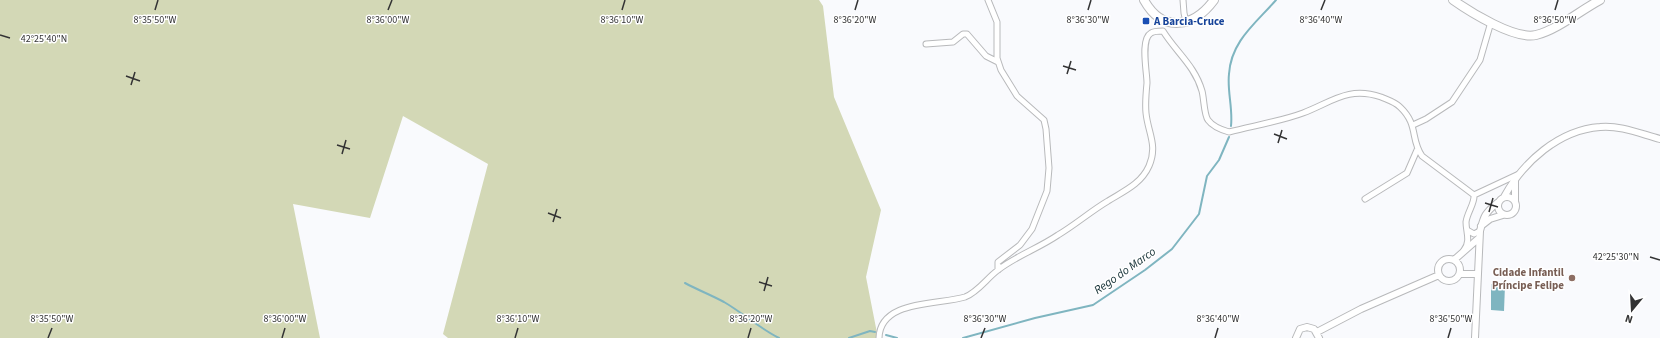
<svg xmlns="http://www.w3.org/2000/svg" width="1660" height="338" font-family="'Source Sans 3',sans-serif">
  <rect width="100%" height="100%" fill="#f9fafd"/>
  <path fill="#d3d8b6" d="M 0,0 L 819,0 L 823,6 L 834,97 L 881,210 L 866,277 L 878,338 L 448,338 L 443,334 L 488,164 L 403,116 L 370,218 L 293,204 L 320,338 L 0,338 Z"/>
  <path fill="#7fb5c0" d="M 1491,284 L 1505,285 L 1504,311 L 1491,310 Z"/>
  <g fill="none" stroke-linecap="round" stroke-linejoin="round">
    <path stroke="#7fb5c0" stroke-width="2" d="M 1231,126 C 1233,108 1227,91 1229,74 C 1231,41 1256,23 1276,0
      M 685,283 C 698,290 711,295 724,302 C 743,313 759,328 779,338
      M 886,335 L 897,338
      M 849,338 L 870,331 L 875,332
      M 963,338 L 1035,318 L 1093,305 L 1145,270 L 1172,249 L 1199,214 L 1207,176 L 1219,160 L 1229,137"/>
    <g stroke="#b8b9bb" stroke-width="7">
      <path id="minor" d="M 988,0 L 997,22 L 997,58 L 1001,70 L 1017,96 L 1044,120 L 1046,129 L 1049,168 L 1047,191 L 1032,229 L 1020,245 L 998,262 L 998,270
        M 1183,0 L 1184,13 L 1186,22
        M 926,44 L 953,42 L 963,34 L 967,34 L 986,56 L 998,62
        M 1413,125 L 1426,119 L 1452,102 L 1480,60 L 1491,22
        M 1474,195 L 1519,174
        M 1365,199 L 1407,173 L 1417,150
        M 1467,230 L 1474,234 L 1480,231
        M 879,338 C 880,299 940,305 965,297 C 978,292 987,278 998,270 C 1016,256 1039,248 1058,235 C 1075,225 1091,211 1108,201 C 1124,191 1141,184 1149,166 C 1158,145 1148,133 1146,113 C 1145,103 1146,93 1147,83 C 1147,72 1140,39 1151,33 C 1154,31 1160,31 1163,31 C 1176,52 1195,66 1202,91 C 1204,98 1204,115 1208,120 C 1213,127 1222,130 1229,132 C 1252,126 1282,121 1303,113 C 1332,102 1348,86 1381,97 C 1388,100 1395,102 1400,107 C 1419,125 1410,139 1422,156 L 1474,195 C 1475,203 1467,213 1466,222 C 1466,232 1471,241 1464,250"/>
    </g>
    <g stroke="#b8b9bb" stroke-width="8">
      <path id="tertiary" d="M1498 206a9 9 0 1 1 18 0a9 9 0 1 1-18 0Z
        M 1504,197 C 1523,162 1559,130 1600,127 C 1620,125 1641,134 1660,139
        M 1515,201 L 1515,179
        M 1481,226 L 1490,219 L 1503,215
        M1438 270a11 11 0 1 1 22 0a11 11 0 1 1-22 0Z
        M 1454,260 L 1479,238
        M 1460,274 L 1478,274
        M 1317,332 L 1361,309 L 1439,275
        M 1296,338 L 1300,329 L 1307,327 L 1314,329 L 1319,338
        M 1475,338 L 1480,231 C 1484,216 1485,213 1497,203"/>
    </g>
    <g stroke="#b8b9bb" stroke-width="10">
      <path id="primary" d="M 1144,0 C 1163,34 1194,27 1214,0
        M 1453,0 C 1470,12 1515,40 1536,35 C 1557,30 1581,10 1600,0"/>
    </g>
    <use href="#minor" stroke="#fff" stroke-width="5"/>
    <use href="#tertiary" stroke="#fff" stroke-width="6"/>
    <use href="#primary" stroke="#fff" stroke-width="8"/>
  </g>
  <path fill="none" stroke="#333334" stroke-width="1.5" d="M 155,10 L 158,0M 388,10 L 392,0M 622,10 L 625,0M 855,10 L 858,0M 1088,10 L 1091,0M 1321,10 L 1325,0M 1555,10 L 1558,0M 0,35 L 10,38M 1063,66 L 1076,70M 1067,74 L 1071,61M 126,76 L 140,81M 131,85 L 135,72M 1274,134 L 1287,139M 1278,143 L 1282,130M 337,145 L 350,149M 342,154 L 346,140M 1485,203 L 1498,207M 1489,212 L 1493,198M 548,213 L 561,218M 553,222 L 557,209M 1650,257 L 1660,260M 759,282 L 772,286M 764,291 L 768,277M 48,338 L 52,328M 282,338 L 285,328M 515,338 L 518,328M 748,338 L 751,328M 981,338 L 985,328M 1215,338 L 1218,328M 1448,338 L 1451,328"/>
  <rect fill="#1a4fb4" stroke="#fff" stroke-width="1.5" x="1142" y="17" width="8" height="8" rx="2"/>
  <circle fill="#8d6e63" stroke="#fff" stroke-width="1.5" cx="1572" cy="278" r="4"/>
  <g text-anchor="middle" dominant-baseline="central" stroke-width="3" stroke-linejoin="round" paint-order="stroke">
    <g font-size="11" font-weight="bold" fill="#164399" stroke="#fff" text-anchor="start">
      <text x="1154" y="21">A Barcia-Cruce</text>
    </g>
    <g font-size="11" font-weight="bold" fill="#785e54" stroke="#fff" text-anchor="end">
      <text x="1564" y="272">Cidade Infantil<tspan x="1564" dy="13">Príncipe Felipe</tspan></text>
    </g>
    <g font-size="12" font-style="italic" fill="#132f35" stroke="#fff">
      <text transform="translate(1125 271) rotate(-35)">Rego do Marco</text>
    </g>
  </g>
  <g font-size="10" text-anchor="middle" fill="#333334" stroke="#fff" stroke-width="3" stroke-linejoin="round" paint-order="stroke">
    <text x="155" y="23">8°35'50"W</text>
    <text x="388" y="23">8°36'00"W</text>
    <text x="622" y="23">8°36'10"W</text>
    <text x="855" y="23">8°36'20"W</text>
    <text x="1088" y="23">8°36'30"W</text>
    <text x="1321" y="23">8°36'40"W</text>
    <text x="1555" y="23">8°36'50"W</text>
    <text x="44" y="42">42°25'40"N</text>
    <text x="1616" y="260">42°25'30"N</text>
    <text x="52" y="322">8°35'50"W</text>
    <text x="285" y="322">8°36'00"W</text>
    <text x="518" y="322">8°36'10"W</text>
    <text x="751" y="322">8°36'20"W</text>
    <text x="985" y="322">8°36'30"W</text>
    <text x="1218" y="322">8°36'40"W</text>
    <text x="1451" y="322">8°36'50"W</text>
  </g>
  <g transform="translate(1632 310) rotate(198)" stroke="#ffffff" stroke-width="3" paint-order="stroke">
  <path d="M0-3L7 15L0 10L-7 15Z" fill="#333334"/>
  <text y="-6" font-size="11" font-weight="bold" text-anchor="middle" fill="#333334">N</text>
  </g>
</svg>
